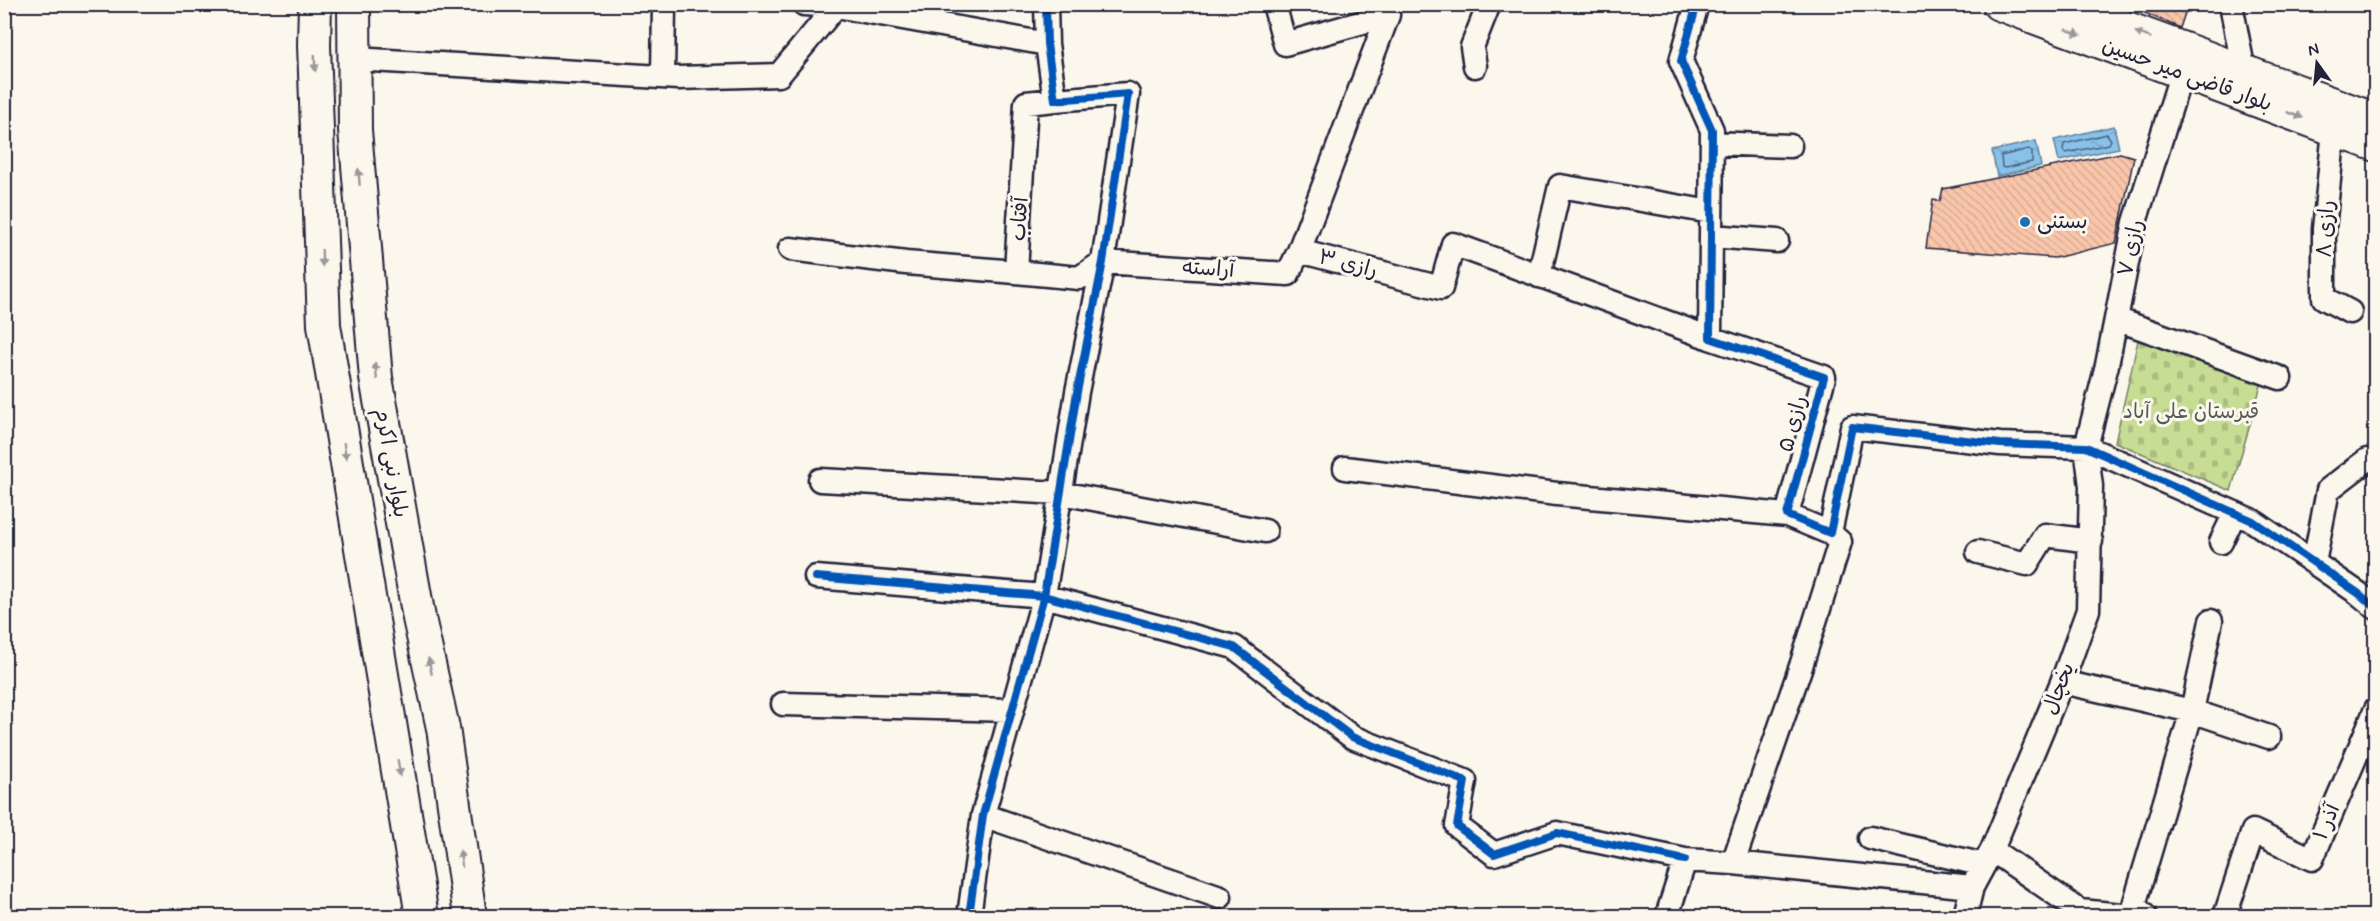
<svg xmlns="http://www.w3.org/2000/svg" width="2380" height="921" font-family="Mynerve,'Playpen Sans Arabic',sans-serif">
  <defs>
    <pattern id="cemetery-stones" width="16" height="16" patternUnits="userSpaceOnUse" patternTransform="scale(1.5)"><rect width="16" height="16" fill="#c7dd93"/><path d="M2 7V4a2 2 0 0 1 4 0v3zM10 15v-3a2 2 0 0 1 4 0v3z" fill="#abbd80"/></pattern>
    <pattern id="water-ripples" width="26" height="14" patternUnits="userSpaceOnUse" patternTransform="scale(1.5)"><rect width="26" height="14" fill="#89c2e8"/><path d="M2 4q2-2 4 0t4 0M15 11q2-2 4 0t4 0" fill="none" stroke="#76a6c8"/></pattern>
    <pattern id="building-back-hatch" width="6" height="6" patternUnits="userSpaceOnUse" patternTransform="scale(1.5)"><rect width="6" height="6" fill="#fac6ab"/><path d="M-1 5l2 2M0 0l6 6M5-1l2 2" fill="none" stroke="#d6aa94"/></pattern>
  </defs>
  <rect width="100%" height="100%" fill="#fbf7ec"/>
  <filter id="ink" filterUnits="userSpaceOnUse"><feTurbulence type="fractalNoise" baseFrequency=".0167" numOctaves="2"/><feDisplacementMap in="SourceGraphic" scale="12" xChannelSelector="R" yChannelSelector="G"/><feConvolveMatrix kernelMatrix="1 2 1 2 8 2 1 2 1" color-interpolation-filters="sRGB"/></filter>
  <g filter="url(#ink)">
    <path fill="url(#cemetery-stones)" stroke="#748067" stroke-width="1.5" d="M 2139,336 L 2264,375 L 2231,491 L 2115,442 Z"/>
    <path fill="url(#water-ripples)" stroke="#6082a3" stroke-width="1.5" d="M 2114,126 L 2119,148 L 2059,161 L 2054,140 Z
      M 2036,141 L 2041,166 L 1997,176 L 1992,151 Z"/>
    <g fill="none" stroke-linecap="round" stroke-linejoin="round">
      <path stroke="#4b6280" stroke-width="1.5" d="M 2107,134 L 2111,140 L 2109,144 L 2066,153 L 2063,151 L 2064,144 Z
        M 2029,149 L 2032,152 L 2032,162 L 2005,168 L 2002,167 L 2001,156 Z"/>
    </g>
    <path fill="url(#building-back-hatch)" stroke="#22223b" stroke-width="1.5" d="M 2124,4 L 2188,4 L 2180,28 Z
      M 2120,153 L 2134,157 L 2116,243 L 2055,258 L 1926,248 L 1933,200 L 1940,201 L 1943,189 Z"/>
    <g fill="none" stroke-linecap="round" stroke-linejoin="round">
      <g stroke="#22223b" stroke-width="27">
        <path id="street" d="M 804,4 L 836,6 L 1047,44
          M 1274,4 L 1285,44 L 1388,15 L 1299,251 L 1441,288 L 1453,244 L 1710,338
          M 1697,4 L 1681,61 L 1712,130 L 1710,338 L 1824,377 L 1787,515 L 1830,533 L 1852,427 L 2000,444 L 2086,447 L 2253,521 L 2358,593 L 2376,608
          M 2231,4 L 2244,72
          M 354,59 L 678,78 L 779,75 L 836,6
          M 1475,66 L 1472,47 L 1489,4
          M 663,77 L 664,4
          M 1055,100 L 1026,103 L 1016,272 L 1079,278 L 1103,262 L 1288,274 L 1299,251
          M 2334,130 L 2324,229 L 2324,298 L 2350,312
          M 1712,143 L 1790,146
          M 1711,236 L 1777,241
          M 790,249 L 906,263 L 1016,272
          M 1539,276 L 1560,186 L 1711,212
          M 2116,319 L 2280,378
          M 1345,468 L 1557,494 L 1787,515
          M 820,480 L 1061,493 L 1265,531
          M 1830,533 L 1840,542 L 1801,666 L 1733,863 L 1972,887
          M 2221,542 L 2235,513
          M 1978,552 L 2027,564 L 2045,535 L 2091,541
          M 2314,563 L 2328,490 L 2367,460
          M 816,577 L 1044,596 L 1234,647 L 1352,737 L 1465,781 L 1457,826 L 1494,854 L 1557,833 L 1685,860
          M 2062,682 L 2192,711 L 2269,737
          M 783,704 L 1011,710
          M 983,815 L 1220,897
          M 1870,838 L 1984,865
          M 1992,850 L 2080,911 L 2133,916
          M 969,916 L 983,815 L 1044,596 L 1077,392 L 1103,262 L 1128,94 L 1055,100 L 1047,44 L 1046,4
          M 1667,916 L 1685,860 L 1733,863
          M 1965,916 L 1972,887 L 1992,850 L 2062,682 L 2088,610 L 2091,486 L 2086,447 L 2107,365 L 2135,222 L 2186,59
          M 2145,916 L 2134,905 L 2192,711 L 2211,621
          M 2225,916 L 2253,831 L 2312,859 L 2376,709"/>
      </g>
      <g stroke="#22223b" stroke-width="36">
        <path id="secondary" d="M 315,4 L 314,45 L 324,325 L 422,916
          M 354,4 L 355,130 L 376,378 L 419,618 L 443,728 L 470,916
          M 1999,4 L 2376,145
          M 2062,4 L 2376,120"/>
      </g>
      <use href="#street" stroke="#fbf7ec" stroke-width="22"/>
      <use href="#secondary" stroke="#fbf7ec" stroke-width="32"/>
      <g stroke="#fbf7ec" stroke-width="11">
        <path id="cycleway" d="M 1697,4 L 1681,61 L 1712,130 L 1710,338 L 1824,377 L 1787,515 L 1830,533 L 1852,427 L 2000,444 L 2086,447 L 2253,521 L 2358,593 L 2376,608
          M 816,577 L 1044,596 L 1234,647 L 1352,737 L 1465,781 L 1457,826 L 1494,854 L 1557,833 L 1685,860
          M 969,916 L 983,815 L 1044,596 L 1077,392 L 1103,262 L 1128,94 L 1055,100 L 1047,44 L 1046,4"/>
      </g>
      <use href="#cycleway" stroke="#0057b8" stroke-width="8"/>
    </g>
    <defs><path id="oneway-solid" d="M-6-.8H1V-3.2L6.5 0L1 3.2V.8H-6Z" transform="scale(1.5)"/></defs>
    <g fill="#99979c">
      <use href="#oneway-solid" transform="translate(2073 32) rotate(21)"/>
      <use href="#oneway-solid" transform="translate(2143 35) rotate(-159)"/>
      <use href="#oneway-solid" transform="translate(315 63) rotate(88)"/>
      <use href="#oneway-solid" transform="translate(2295 115) rotate(20)"/>
      <use href="#oneway-solid" transform="translate(359 177) rotate(-95)"/>
      <use href="#oneway-solid" transform="translate(322 258) rotate(88)"/>
      <use href="#oneway-solid" transform="translate(376 371) rotate(-96)"/>
      <use href="#oneway-solid" transform="translate(345 451) rotate(81)"/>
      <use href="#oneway-solid" transform="translate(430 666) rotate(-102)"/>
      <use href="#oneway-solid" transform="translate(399 768) rotate(81)"/>
      <use href="#oneway-solid" transform="translate(461 859) rotate(-98)"/>
    </g>
  </g>
  <circle fill="#1f6fb2" stroke="#fbf7ec" stroke-width="2" cx="2025" cy="222" r="6"/>
  <g text-anchor="middle" dominant-baseline="central" stroke-width="6" stroke-linejoin="round" paint-order="stroke">
    <g font-size="21" fill="#22223b" stroke="#fbf7ec">
      <text transform="translate(2187 75) rotate(20)">بلوار قاضی میر حسین</text>
      <text transform="translate(1020 219) rotate(-86)">آفتاب</text>
      <text transform="translate(2326 229) rotate(-87)">رازی ۸</text>
      <text transform="translate(2131 248) rotate(-78)">رازی ۷</text>
      <text transform="translate(1348 264) rotate(14)">رازی ۳</text>
      <text transform="translate(1208 269) rotate(4)">آراسته</text>
      <text transform="translate(1793 424) rotate(-75)">رازی ۵</text>
      <text transform="translate(391 463) rotate(80)">بلوار نبی اکرم</text>
      <text transform="translate(2059 689) rotate(-69)">یخچال</text>
      <text transform="translate(2327 822) rotate(-67)">آذر ۱</text>
    </g>
    <g font-size="21" fill="#22223b" stroke="#fbf7ec" text-anchor="start">
      <text x="2037" y="222">بستنی</text>
    </g>
    <g font-size="21" fill="#545a55" stroke="#fbf7ec">
      <text x="2191" y="412">قبرستان علی آباد</text>
    </g>
  </g>
  <rect width="2380" height="921" fill="none" stroke="#fbf7ec" stroke-width="24"/>
  <rect x="12" y="12" width="2356" height="897" fill="none" stroke="#22223b" stroke-width="2" filter="url(#ink)"/>
  <g transform="translate(2317 63) rotate(345)" stroke="#fbf7ec" stroke-width="4.5" paint-order="stroke">
  <path d="M0-4.5L10 22L0 15L-10 22Z" fill="#22223b"/>
  <text y="-9" font-size="16" font-weight="bold" text-anchor="middle" fill="#22223b">N</text>
  </g>
</svg>
